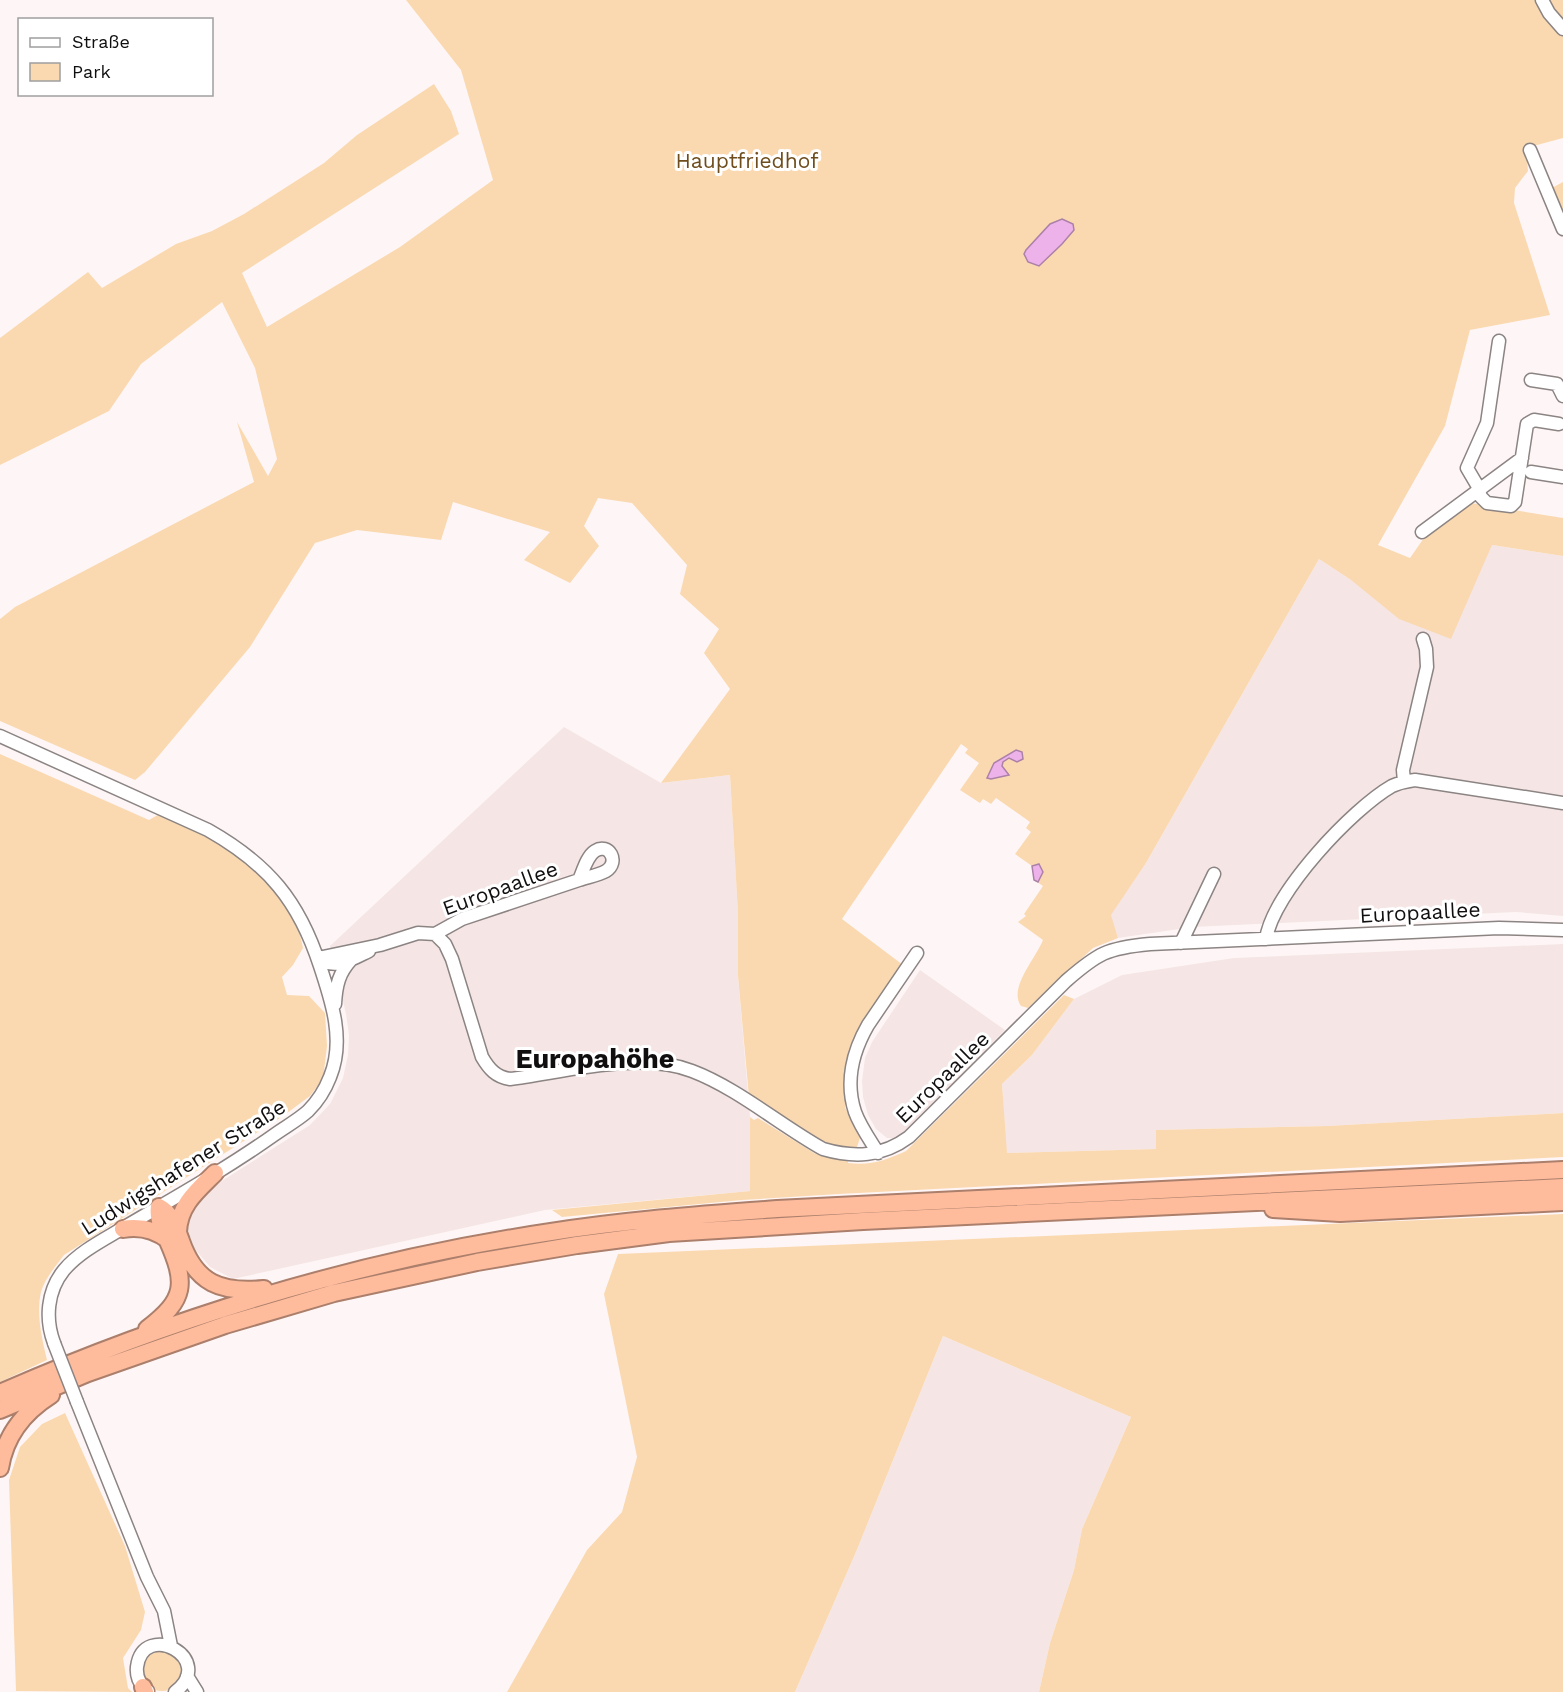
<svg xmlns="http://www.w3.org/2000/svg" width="1563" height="1692" font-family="'Work Sans',sans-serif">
  <rect width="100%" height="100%" fill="#fef6f6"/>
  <path fill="#f5e6e5" d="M 1492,545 L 1563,556 L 1563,916 L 1516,912 L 1193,927 L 1118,938 L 1110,915 L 1146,863 L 1319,559 L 1351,580 Z
    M 564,727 L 661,783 L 730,775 L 738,914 L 738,976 L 750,1117 L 750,1191 L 545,1210 L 233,1279 L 210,1267 L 194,1248 L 186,1225 L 190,1211 L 203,1195 L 214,1186 L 310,1125 L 330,1104 L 343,1078 L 348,1055 L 349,1035 L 346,1014 L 330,946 Z
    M 1563,944 L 1563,1113 L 1327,1126 L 1156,1130 L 1156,1149 L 1006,1153 L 1002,1084 L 1032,1055 L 1074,999 L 1122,975 L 1234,958 Z
    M 920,970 L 1005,1030 L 917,1121 L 897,1138 L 887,1138 L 876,1129 L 868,1115 L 863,1097 L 862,1081 L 865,1058 L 872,1042 Z
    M 943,1336 L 1131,1417 L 1082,1529 L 1074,1570 L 1050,1643 L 1039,1692 L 795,1692 L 856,1552 Z"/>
  <path fill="#fad9b1" d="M 406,0 L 1535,0 L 1536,5 L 1547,0 L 1563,0 L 1563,138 L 1526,148 L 1528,171 L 1515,188 L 1514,203 L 1550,315 L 1470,330 L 1445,426 L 1378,545 L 1410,558 L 1426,535 L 1471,503 L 1563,518 L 1563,556 L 1492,545 L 1451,639 L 1399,619 L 1351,580 L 1319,559 L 1146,863 L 1111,915 L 1118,938 L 1093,948 L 1028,1008 L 1021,1006 C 1008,988 1036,958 1043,940 L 1018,922 L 1026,916 L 1024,914 L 1043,886 L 1034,880 L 1032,866 L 1015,854 L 1031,832 L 1026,828 L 1030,822 L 996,798 L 991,804 L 983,799 L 980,803 L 960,790 L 979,763 L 965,753 L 968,749 L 961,744 L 842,919 L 903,965 L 863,1022 L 846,1084 L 845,1107 L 860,1138 L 857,1147 L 847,1151 L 848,1163 C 871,1166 886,1160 906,1151 L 1064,995 L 1074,999 L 1032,1055 L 1002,1084 L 1007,1153 L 1156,1149 L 1156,1130 L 1327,1126 L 1563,1113 L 1563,1157 L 839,1194 L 742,1200 L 562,1217 L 552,1210 L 750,1191 L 750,1117 L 754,1120 L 758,1118 L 814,1153 L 824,1157 L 823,1142 L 749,1097 L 738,976 L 738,914 L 730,775 L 661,783 L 730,689 L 704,653 L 719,629 L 680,594 L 687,565 L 632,503 L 598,498 L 584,526 L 599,546 L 570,583 L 524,560 L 550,532 L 453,502 L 441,540 L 357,530 L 315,543 L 250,647 L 145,772 L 135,780 L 0,721 L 0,619 L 15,607 L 254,482 L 237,422 L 268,476 L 277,459 L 255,368 L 222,302 L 141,364 L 109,411 L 0,465 L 0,338 L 88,272 L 102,288 L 176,244 L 212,231 L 244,214 L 324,163 L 357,135 L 434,84 L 451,111 L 459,134 L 242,273 L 267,327 L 400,247 L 493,180 L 461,70 Z
    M 1563,182 L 1563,219 L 1550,189 Z
    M 0,754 L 149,820 L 161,813 C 215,840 267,864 295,921 C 299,929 301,939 303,948 L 293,965 L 282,977 L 287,995 L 309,996 L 325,1013 L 327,1046 L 323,1079 L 310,1096 L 283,1116 L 64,1255 C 56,1266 45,1278 41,1292 C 36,1314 42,1339 47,1360 L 0,1382 Z
    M 1563,1214 L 1563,1692 L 1039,1692 L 1050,1643 L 1074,1570 L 1082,1529 L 1131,1417 L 943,1336 L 856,1552 L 795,1692 L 507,1692 L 587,1550 L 622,1512 L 637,1457 L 604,1294 L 618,1254 Z
    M 65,1413 L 125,1546 L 145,1612 L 141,1630 L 123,1658 L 128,1688 L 132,1692 L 16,1691 L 9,1480 L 20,1447 L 42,1424 Z
    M142 1671a20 20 0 1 1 40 0a20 20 0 1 1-40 0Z"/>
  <path fill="#edb2ea" stroke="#ab81a8" stroke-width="1.5" d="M 1062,219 L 1073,224 L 1074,230 L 1062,244 L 1039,266 L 1028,262 L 1024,254 L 1026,250 L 1050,224 Z
    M 1016,750 L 1022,752 L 1023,759 L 1017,762 L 1009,758 L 1003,762 L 1002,766 L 1009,775 L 991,779 L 987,778 L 994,763 Z
    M 1039,864 L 1043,872 L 1038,882 L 1034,880 L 1032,866 Z"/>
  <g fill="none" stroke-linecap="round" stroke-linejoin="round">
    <g stroke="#8b8483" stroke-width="15">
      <path id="minor" d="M 1542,0 L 1549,13 L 1563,29
        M 1530,150 L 1563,229
        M 1499,341 L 1487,423 L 1467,468 L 1477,485 L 1481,497 L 1487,503 L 1511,506 L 1515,502 L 1527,424 L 1534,420 L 1559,424
        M 1531,380 L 1557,384 L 1563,396
        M 1531,472 L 1563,477
        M 1422,532 L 1522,458
        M 0,736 L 208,830 C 268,864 299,901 320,966 C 332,1002 345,1041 330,1077 C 325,1090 317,1102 308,1111 C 298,1120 285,1127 274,1135 C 226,1169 174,1198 123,1228 C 103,1240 79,1252 64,1270 C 47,1291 45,1319 54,1343
        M 1404,782 L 1403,770 L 1427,667 L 1426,649 L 1423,639
        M 435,934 L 462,919 L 579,880 C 583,871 587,856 595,851 C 609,842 620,862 606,871 C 599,875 588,877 579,880
        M 1266,939 C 1273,893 1352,809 1392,786 C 1399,783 1407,781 1415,780 L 1563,803
        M 1181,943 L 1214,874
        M 318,958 L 380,945 L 418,933 L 435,934 L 445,944 L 452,959 L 482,1057 C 489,1069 496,1077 510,1079 C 564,1072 641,1051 692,1071 C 737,1088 780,1125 823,1149 C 854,1158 882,1157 909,1137 L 1066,981 C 1098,953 1107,948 1150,944 L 1499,928 L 1563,930
        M 318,958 C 335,971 352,959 369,951
        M 335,1004 C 336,985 339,973 351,960
        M 878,1153 C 870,1140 860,1126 855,1112 C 845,1082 853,1051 868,1025 L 917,953
        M 77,1402 L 147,1577 L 164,1611 L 171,1646
        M 187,1676 L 197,1692
        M 148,1691 C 140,1685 136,1677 137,1667 C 143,1619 218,1659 175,1692"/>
    </g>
    <g stroke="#ab7f6b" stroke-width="20">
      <path id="highway" d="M 159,1207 C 172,1214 176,1227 181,1241 C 196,1284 221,1293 264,1289
        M 1273,1209 L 1340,1213 L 1563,1202
        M 123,1229 C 140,1226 154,1229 168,1240
        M 178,1232 C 179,1205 197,1191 215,1173
        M 147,1329 C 186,1299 187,1284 167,1239 C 163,1228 157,1218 159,1207
        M 0,1393 C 176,1316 361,1260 551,1232 C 626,1220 701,1215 777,1209 L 1563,1170
        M 0,1410 L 88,1373 L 225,1325 L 334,1293 L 477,1262 L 577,1245 L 669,1233 L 863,1221 L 1563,1187
        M 0,1468 C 5,1436 24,1412 51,1395
        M 143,1687 L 145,1692"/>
    </g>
    <use href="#minor" stroke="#fff" stroke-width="12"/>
    <use href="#highway" stroke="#febc9d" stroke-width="16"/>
    <g stroke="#8b8483" stroke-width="15" stroke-linecap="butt">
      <path id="minor-bridge" d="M 54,1343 L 77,1402"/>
    </g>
    <use href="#minor-bridge" stroke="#fff" stroke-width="12"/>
  </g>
  <g text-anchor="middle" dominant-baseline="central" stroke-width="6" stroke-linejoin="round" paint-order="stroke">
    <g font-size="21" fill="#6e4c1b" stroke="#fff">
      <text x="747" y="160">Hauptfriedhof</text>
    </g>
    <g font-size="21" fill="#100e0e" stroke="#fff">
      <text transform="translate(500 888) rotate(-20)">Europaallee</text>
      <text transform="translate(1420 912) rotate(-3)">Europaallee</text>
      <text transform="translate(942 1077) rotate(-44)">Europaallee</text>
      <text transform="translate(183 1167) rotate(-32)">Ludwigshafener Straße</text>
    </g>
    <g font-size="27" font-weight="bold" fill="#100e0e" stroke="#fff">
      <text x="595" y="1059">Europahöhe</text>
    </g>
  </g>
  <rect x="18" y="18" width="195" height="78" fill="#ffffff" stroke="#9f9f9f" stroke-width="1.5"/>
  <rect x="30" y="38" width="30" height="9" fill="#ffffff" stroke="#9f9f9f" stroke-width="1.5"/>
  <text x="72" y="48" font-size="18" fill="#100e0e">Straße</text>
  <rect x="30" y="63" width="30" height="18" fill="#fad9b1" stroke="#9f9f9f" stroke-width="1.5"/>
  <text x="72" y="78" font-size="18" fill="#100e0e">Park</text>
</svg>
